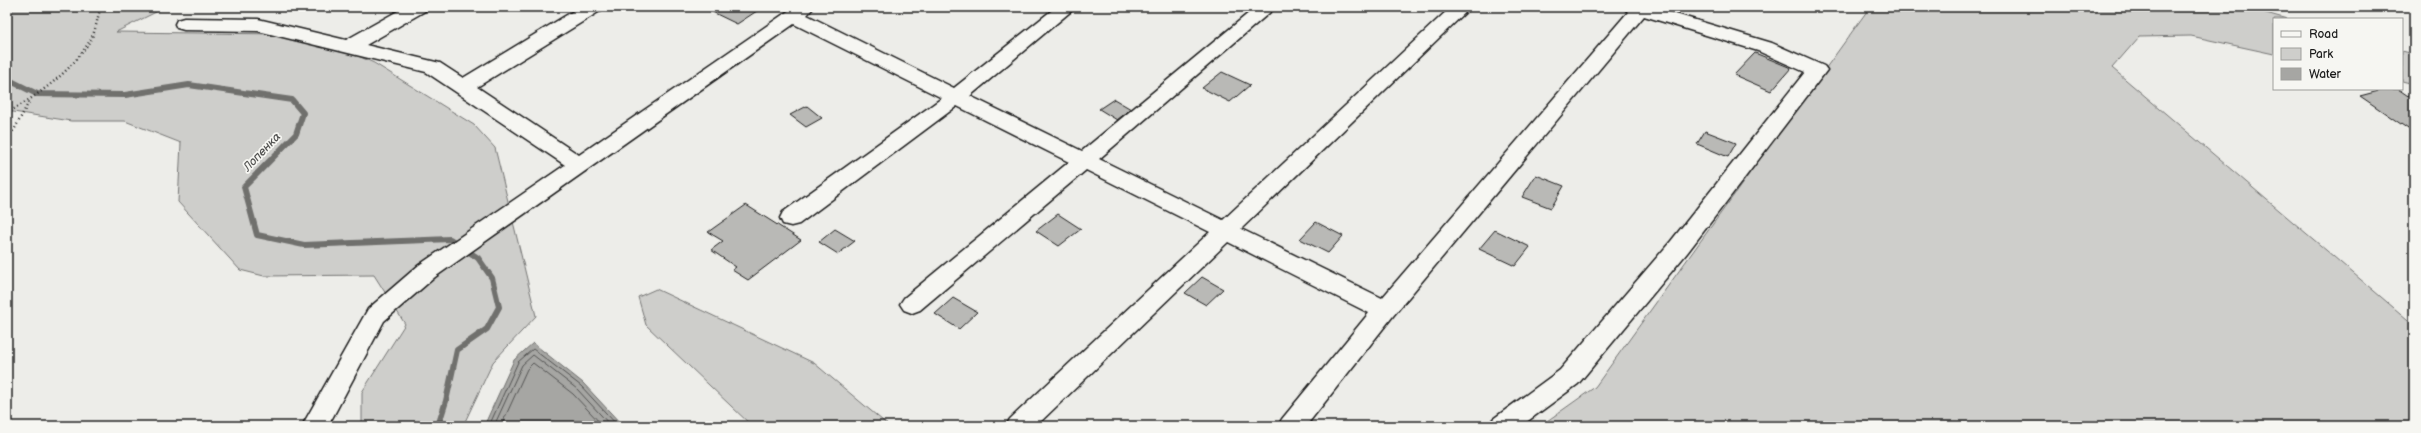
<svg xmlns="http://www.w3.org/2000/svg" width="2421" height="433" font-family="'Balsamiq Sans',sans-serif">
  <rect width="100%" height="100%" fill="#edede9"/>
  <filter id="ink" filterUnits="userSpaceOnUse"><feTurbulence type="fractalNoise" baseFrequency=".025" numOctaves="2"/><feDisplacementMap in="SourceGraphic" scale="8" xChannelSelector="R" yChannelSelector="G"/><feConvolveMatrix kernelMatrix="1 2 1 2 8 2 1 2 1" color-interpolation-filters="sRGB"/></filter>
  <g filter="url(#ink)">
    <path fill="#cececb" stroke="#757574" d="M 7,7 L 166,7 L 116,32 L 281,34 L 331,44 L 374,63 L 474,125 L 495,148 L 536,316 L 493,362 L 463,426 L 362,426 L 362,392 L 405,324 L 374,275 L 264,276 L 240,270 L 178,202 L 181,143 L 125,121 L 71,121 L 7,111 Z
      M 1870,7 L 2245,7 L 2287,19 L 2274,19 L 2274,54 L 2191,36 L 2139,37 L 2112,68 L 2414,325 L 2414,426 L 1540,426 L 1595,387 Z
      M 2402,51 L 2414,54 L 2414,84 L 2402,81 Z
      M 656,289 L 814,363 L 889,426 L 752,426 L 646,325 L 638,297 Z"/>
    <path fill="#a6a6a3" stroke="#6f6f6d" d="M 533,343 L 583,383 L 623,426 L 484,426 L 514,360 Z"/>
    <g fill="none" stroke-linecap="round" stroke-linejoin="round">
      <path stroke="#535352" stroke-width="1" d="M 489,426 L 518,362 L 533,349 L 581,386 L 618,426
        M 494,426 L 522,365 L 533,355 L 577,389 L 611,426
        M 501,426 L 527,369 L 533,363 L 573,394 L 603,426"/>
      <path stroke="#6f6f6d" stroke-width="6" d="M 7,79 L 37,94 L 125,95 L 189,85 L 292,100 L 303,113 L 296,134 L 244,187 L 257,235 L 304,245 L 450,239 L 478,258 L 492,278 L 499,307 L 487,329 L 457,350 L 446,401 L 438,426"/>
    </g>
    <path fill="#b9b9b6" stroke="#1c1c1c" d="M 702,7 L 763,7 L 737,24 Z
      M 1755,53 L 1791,68 L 1771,91 L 1734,75 Z
      M 1222,72 L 1250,85 L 1230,102 L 1202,88 Z
      M 2386,89 L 2398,89 L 2414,100 L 2414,133 L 2360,96 Z
      M 1114,99 L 1131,109 L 1117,120 L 1099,109 Z
      M 807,106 L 822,118 L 806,127 L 790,115 Z
      M 1705,131 L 1736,143 L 1728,157 L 1697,144 Z
      M 1536,175 L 1564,186 L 1551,208 L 1522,197 Z
      M 746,205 L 801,240 L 748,280 L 732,270 L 736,267 L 711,250 L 723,241 L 708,232 Z
      M 1058,214 L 1081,229 L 1059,246 L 1036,231 Z
      M 1316,222 L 1343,236 L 1328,253 L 1300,239 Z
      M 835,229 L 855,241 L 838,254 L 819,242 Z
      M 1495,230 L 1530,247 L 1515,266 L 1479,249 Z
      M 1202,277 L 1223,289 L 1206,305 L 1185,293 Z
      M 953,298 L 977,312 L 959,329 L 935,314 Z"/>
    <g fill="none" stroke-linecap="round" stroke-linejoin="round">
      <g stroke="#1c1c1c" stroke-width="3">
        <path id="minor" d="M 405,7 L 427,7 L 425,11 L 366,45 L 440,63 L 463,78 L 580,7 L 602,7 L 600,11 L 477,87 L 579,155 L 794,7 L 814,7 L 807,15 L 954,88 L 1056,7 L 1076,7 L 970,96 L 1082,151 L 1256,7 L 1276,7 L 1099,159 L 1223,220 L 1451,7 L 1471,7 L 1241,229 L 1382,298 L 1628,12 L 1623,7 L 1652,7 L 1772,43 L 1824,66 L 1827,70 L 1687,253 L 1578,384 L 1521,426 L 1489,426 L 1493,419 L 1560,370 L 1671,241 L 1805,72 L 1758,51 L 1644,16 L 1393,316 L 1306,426 L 1278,426 L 1282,419 L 1369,313 L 1228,242 L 1036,426 L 1006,426 L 1010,419 L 1210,232 L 1086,170 L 920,310 L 912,313 L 904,310 L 900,304 L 904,298 L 1069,162 L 957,106 L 799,224 L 791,226 L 783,224 L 780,218 L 783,212 L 942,98 L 794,24 L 435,277 L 384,321 L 328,426 L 302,426 L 368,309 L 419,265 L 565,165 L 426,72 L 258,31 L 184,30 L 177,28 L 175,24 L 177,20 L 184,18 L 258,19 L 346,40 Z"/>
      </g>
      <path stroke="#1c1c1c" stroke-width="2.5" stroke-dasharray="1 3" stroke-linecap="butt" d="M 2404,7 L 2414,9
        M 7,113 C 39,95 74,70 92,37 C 96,29 97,19 100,10 L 94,7
        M 7,137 L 14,130 L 29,102"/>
      <use href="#minor" fill="#f6f6f2" fill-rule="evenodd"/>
    </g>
  </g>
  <g text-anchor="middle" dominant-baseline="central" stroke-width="3.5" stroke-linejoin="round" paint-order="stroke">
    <g font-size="12" font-style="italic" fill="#535352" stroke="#f6f6f2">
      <text transform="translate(262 152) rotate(-46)">Лопенка</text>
    </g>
  </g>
  <rect width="2421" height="433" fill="none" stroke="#f6f6f2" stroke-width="24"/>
  <rect x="12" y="12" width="2397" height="409" fill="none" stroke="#1c1c1c" stroke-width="1.5" filter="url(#ink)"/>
  <rect x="2273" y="18" width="130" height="72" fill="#f6f6f2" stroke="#9f9f9c"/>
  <rect x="2281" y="31" width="20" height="6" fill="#f6f6f2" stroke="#9f9f9c"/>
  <text x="2309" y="38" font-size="12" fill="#1c1c1c">Road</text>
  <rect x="2281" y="48" width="20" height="12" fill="#cececb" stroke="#9f9f9c"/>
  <text x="2309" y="58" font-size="12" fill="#1c1c1c">Park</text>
  <rect x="2281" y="68" width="20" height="12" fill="#a6a6a3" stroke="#9f9f9c"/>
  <text x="2309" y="78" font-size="12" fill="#1c1c1c">Water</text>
</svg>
